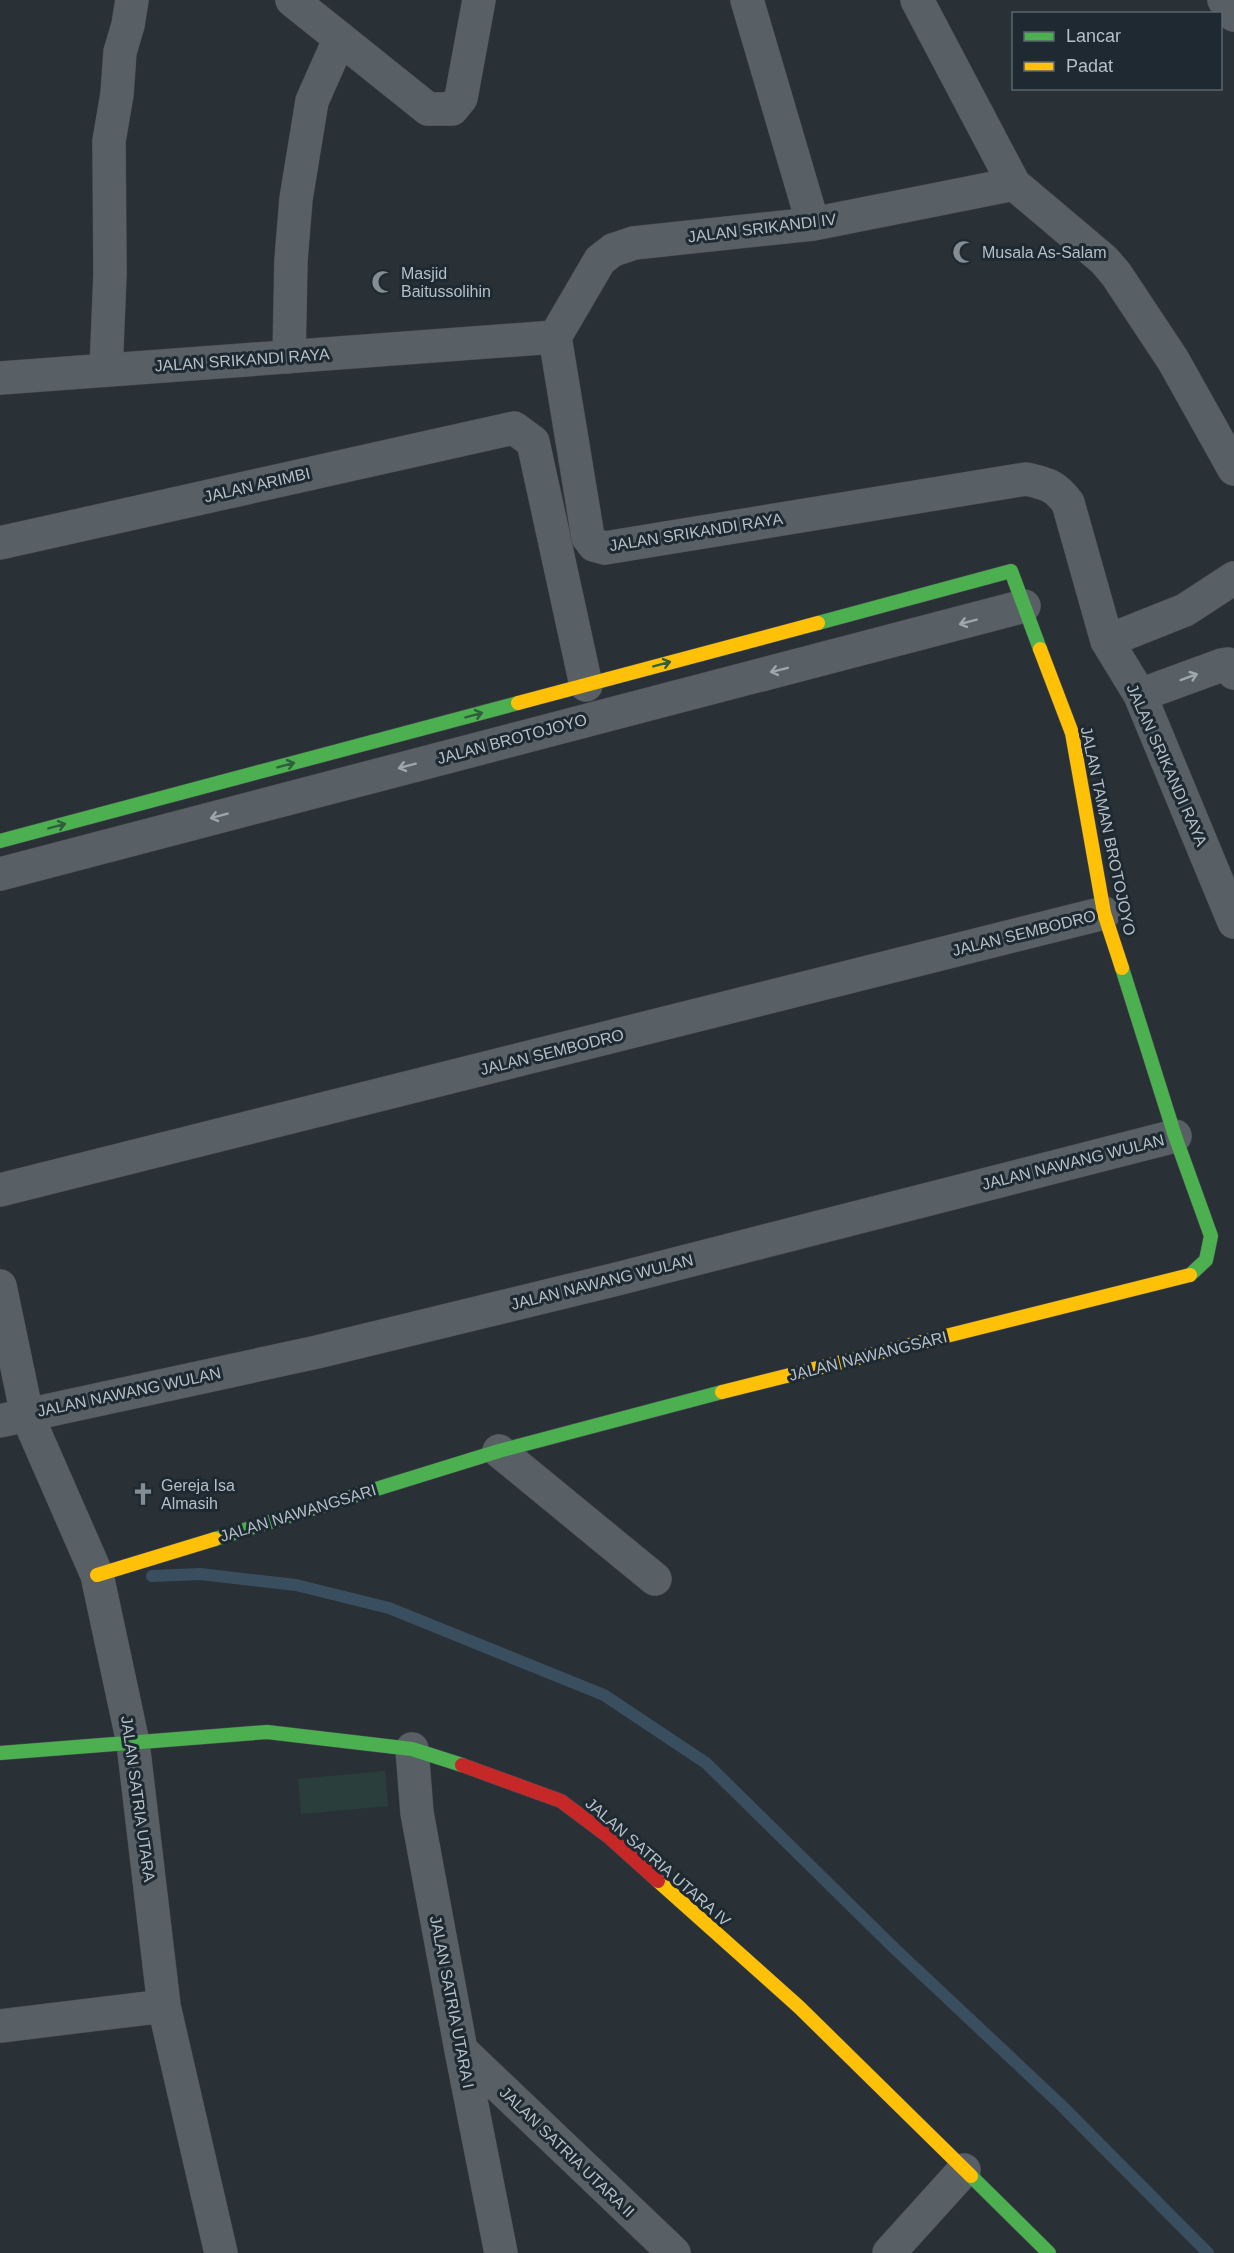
<svg xmlns="http://www.w3.org/2000/svg" width="1234" height="2253" font-family="Arial,sans-serif">
  <rect width="100%" height="100%" fill="#2a3136"/>
  <path fill="#2a3e3c" d="M 385,1771 L 388,1806 L 301,1814 L 298,1779 Z"/>
  <g fill="none" stroke-linecap="round" stroke-linejoin="round">
    <path stroke="#394e5e" stroke-width="12" d="M 152,1576 L 200,1574 L 296,1585 L 389,1608 L 604,1695 L 706,1763 L 894,1948 L 1060,2104 L 1208,2253"/>
    <g stroke="#484d51" stroke-width="34">
      <path id="street" d="M 292,0 L 428,109 L 452,109 L 461,98 L 479,0
        M 747,0 L 813,224
        M 917,0 L 1014,184 L 1104,260 L 1116,274 L 1173,360 L 1234,469
        M 1224,0 L 1234,15
        M 555,337 L 600,260 L 613,250 L 634,243 L 813,224 L 1014,184
        M 289,357 L 291,260 L 296,199 L 312,101 L 340,38
        M 106,370 L 110,274 L 109,141 L 117,94 L 120,52 L 128,25 L 132,0
        M 0,378 L 555,337 L 588,537 L 594,545 L 605,548 L 1026,479 C 1047,484 1055,485 1068,503 L 1107,641 L 1140,695 L 1234,922
        M 0,543 L 514,428 L 533,442 L 586,685
        M 1107,641 L 1185,610 L 1234,578
        M 1140,695 L 1222,665 L 1228,664 L 1234,673
        M 0,874 L 1024,606
        M 0,1190 L 1104,913
        M 0,1286 L 27,1415 L 97,1575 L 133,1743 L 164,2006 L 221,2253
        M 0,1421 L 317,1352 L 617,1279 L 1175,1136
        M 499,1451 L 655,1579
        M 412,1749 L 417,1813 L 461,2050 L 501,2253
        M 0,2026 L 164,2006
        M 461,2050 L 674,2253
        M 889,2253 L 964,2170"/>
    </g>
    <g stroke="#484d51" stroke-width="15">
      <path id="fast" d="M 818,623 L 1011,571 L 1040,649
        M 0,841 L 518,703
        M 1122,968 L 1175,1136 L 1211,1236 L 1206,1260 L 1190,1275
        M 215,1539 L 499,1451 L 722,1392
        M 0,1753 L 267,1732 L 412,1749 L 462,1765
        M 971,2176 L 1049,2253"/>
    </g>
    <g stroke="#484d51" stroke-width="15">
      <path id="slow" d="M 1040,649 L 1072,733 L 1104,913 L 1122,968
        M 518,703 L 818,623
        M 722,1392 L 1190,1275
        M 97,1575 L 215,1539
        M 658,1881 L 799,2007 L 971,2176"/>
    </g>
    <g stroke="#484d51" stroke-width="15">
      <path id="jam" d="M 462,1765 L 561,1801 L 609,1837 L 658,1881"/>
    </g>
    <use href="#street" stroke="#596065" stroke-width="33"/>
    <use href="#fast" stroke="#4caf50" stroke-width="14"/>
    <use href="#slow" stroke="#ffc107" stroke-width="14"/>
    <use href="#jam" stroke="#c62828" stroke-width="14"/>
  </g>
  <defs><path id="oneway-shaft" d="M-6 0H5M1.5-3L5.5 0L1.5 3" fill="none" stroke-width="1.6" stroke-linecap="round" stroke-linejoin="round" transform="scale(1.5)"/></defs>
  <g stroke="#9da7ae">
    <use href="#oneway-shaft" transform="translate(968 622) rotate(165)"/>
    <use href="#oneway-shaft" transform="translate(779 670) rotate(166)"/>
    <use href="#oneway-shaft" transform="translate(1189 677) rotate(-20)"/>
    <use href="#oneway-shaft" transform="translate(407 766) rotate(165)"/>
    <use href="#oneway-shaft" transform="translate(219 816) rotate(165)"/>
  </g>
  <g stroke="#305f3d">
    <use href="#oneway-shaft" transform="translate(662 664) rotate(-15)"/>
    <use href="#oneway-shaft" transform="translate(474 715) rotate(-15)"/>
    <use href="#oneway-shaft" transform="translate(286 765) rotate(-15)"/>
    <use href="#oneway-shaft" transform="translate(57 826) rotate(-15)"/>
  </g>
  <defs>
    <g id="mosque-bare" transform="scale(1.8)"><path d="M3.5-4.9A6 6 0 1 0 3.5 4.9A5 5 0 1 1 3.5-4.9Z" fill="#848d94" stroke="#1e2931" stroke-width="2.5" paint-order="stroke"/></g>
    <g id="church-bare" transform="scale(1.8)"><path d="M-1.2-6h2.4v3.5h3.3v2.4h-3.3V6h-2.4V-.1h-3.3v-2.4h3.3Z" fill="#848d94" stroke="#1e2931" stroke-width="2.5" paint-order="stroke"/></g>
  </defs>
  <g fill-rule="evenodd">
    <use href="#mosque-bare" x="964" y="252"/>
    <use href="#mosque-bare" x="383" y="282"/>
    <use href="#church-bare" x="143" y="1494"/>
  </g>
  <g text-anchor="middle" dominant-baseline="central" stroke-width="6" stroke-linejoin="round" paint-order="stroke">
    <g font-size="16" fill="#b4bfc7" stroke="#1e2931">
      <text transform="translate(762 228) rotate(-7)">JALAN SRIKANDI IV</text>
      <text transform="translate(242 360) rotate(-4)">JALAN SRIKANDI RAYA</text>
      <text transform="translate(257 485) rotate(-13)">JALAN ARIMBI</text>
      <text transform="translate(696 532) rotate(-9)">JALAN SRIKANDI RAYA</text>
      <text transform="translate(512 739) rotate(-15)">JALAN BROTOJOYO</text>
      <text transform="translate(1167 765) rotate(66)">JALAN SRIKANDI RAYA</text>
      <text transform="translate(1108 831) rotate(78)">JALAN TAMAN BROTOJOYO</text>
      <text transform="translate(1024 933) rotate(-14)">JALAN SEMBODRO</text>
      <text transform="translate(552 1052) rotate(-14)">JALAN SEMBODRO</text>
      <text transform="translate(1073 1162) rotate(-14)">JALAN NAWANG WULAN</text>
      <text transform="translate(602 1282) rotate(-14)">JALAN NAWANG WULAN</text>
      <text transform="translate(868 1356) rotate(-14)">JALAN NAWANGSARI</text>
      <text transform="translate(129 1392) rotate(-12)">JALAN NAWANG WULAN</text>
      <text transform="translate(298 1513) rotate(-17)">JALAN NAWANGSARI</text>
      <text transform="translate(138 1799) rotate(82)">JALAN SATRIA UTARA</text>
      <text transform="translate(658 1862) rotate(41)">JALAN SATRIA UTARA IV</text>
      <text transform="translate(452 2002) rotate(79)">JALAN SATRIA UTARA I</text>
      <text transform="translate(567 2152) rotate(44)">JALAN SATRIA UTARA II</text>
    </g>
    <g font-size="16" fill="#b4bfc7" stroke="#1e2931" text-anchor="start">
      <text x="982" y="252">Musala As-Salam</text>
      <text x="401" y="273">Masjid<tspan x="401" dy="18">Baitussolihin</tspan></text>
      <text x="161" y="1485">Gereja Isa<tspan x="161" dy="18">Almasih</tspan></text>
    </g>
  </g>
  <rect x="1012" y="12" width="210" height="78" fill="#1e2931" stroke="#5a656d" stroke-width="1.5"/>
  <rect x="1024" y="32" width="30" height="9" fill="#4caf50" stroke="#5a656d" stroke-width="1.5"/>
  <text x="1066" y="42" font-size="18" fill="#b4bfc7">Lancar</text>
  <rect x="1024" y="62" width="30" height="9" fill="#ffc107" stroke="#5a656d" stroke-width="1.5"/>
  <text x="1066" y="72" font-size="18" fill="#b4bfc7">Padat</text>
</svg>
